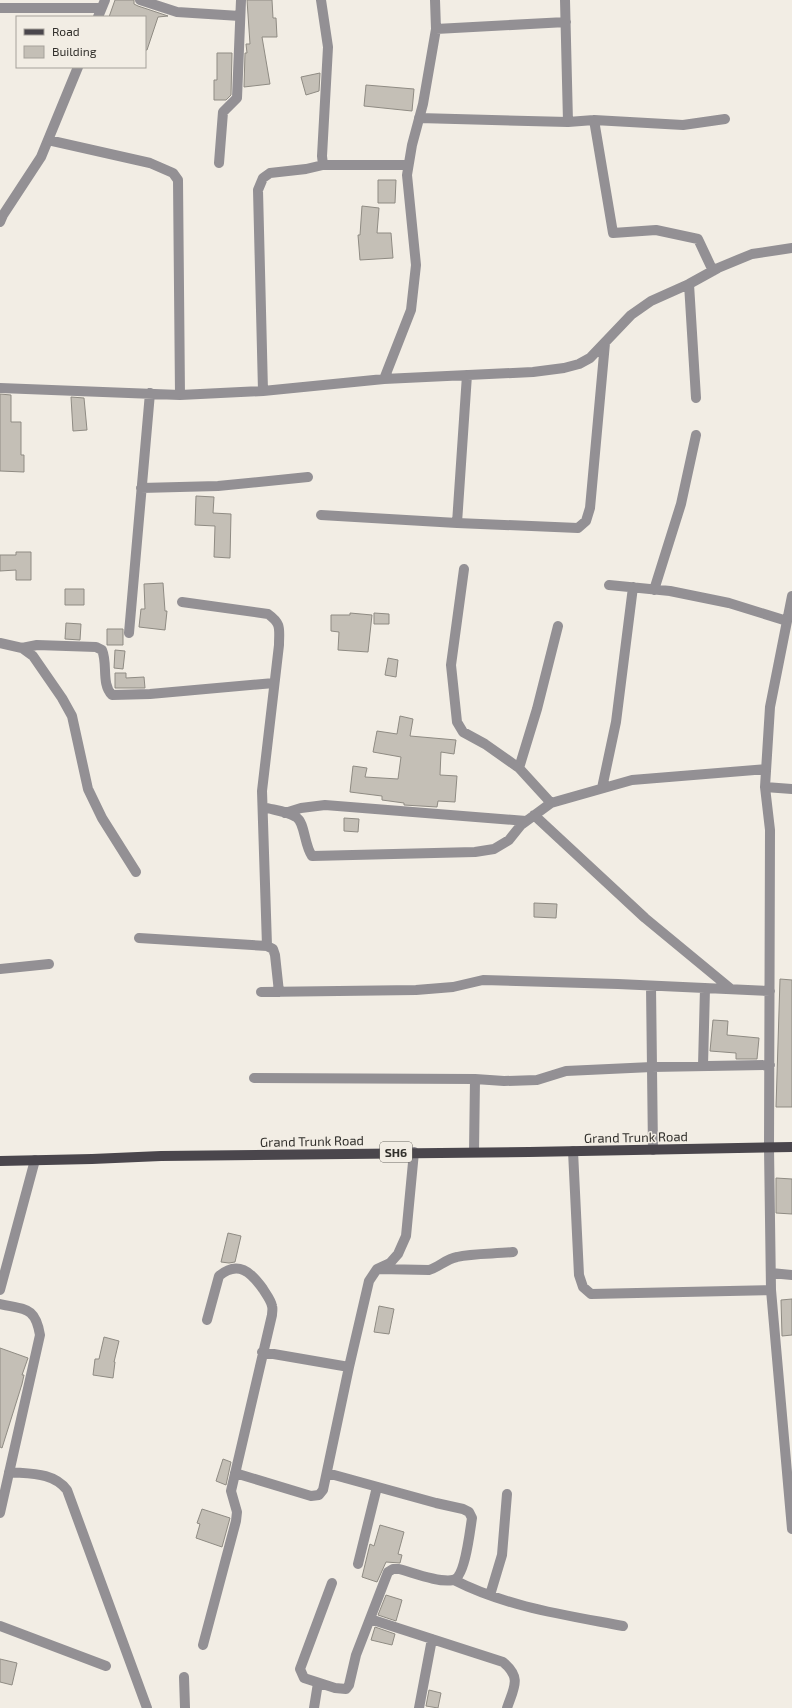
<svg xmlns="http://www.w3.org/2000/svg" width="792" height="1708" font-family="'Exo 2',sans-serif">
  <rect width="100%" height="100%" fill="#f2ede4"/>
  <path fill="#c4bfb6" stroke="#8f8b83" d="M 115,0 L 134,0 L 134,4 L 138,6 L 168,16 L 158,17 L 147,50 L 145,50 L 145,17 L 109,17 Z
    M 247,0 L 272,0 L 273,18 L 276,18 L 277,37 L 262,37 L 270,84 L 244,87 L 245,53 L 247,53 L 246,44 L 250,44 Z
    M 217,53 L 232,53 L 231,95 L 226,100 L 214,100 L 214,80 L 217,80 Z
    M 320,73 L 319,91 L 306,95 L 301,77 Z
    M 366,85 L 414,89 L 412,111 L 364,106 Z
    M 378,180 L 396,180 L 395,203 L 378,203 Z
    M 362,206 L 379,208 L 377,233 L 391,233 L 393,258 L 360,260 L 358,235 L 360,235 Z
    M 0,394 L 11,395 L 11,422 L 21,422 L 21,455 L 24,455 L 24,472 L 0,471 Z
    M 71,397 L 84,398 L 87,430 L 73,431 Z
    M 196,496 L 214,497 L 213,513 L 231,514 L 230,558 L 214,557 L 215,526 L 195,525 Z
    M 16,552 L 31,552 L 31,580 L 16,580 L 16,570 L 0,571 L 0,555 L 16,555 Z
    M 163,583 L 165,611 L 167,611 L 165,630 L 139,627 L 141,609 L 145,609 L 144,584 Z
    M 65,589 L 84,589 L 84,605 L 65,605 Z
    M 350,613 L 372,615 L 368,652 L 338,650 L 339,632 L 331,631 L 331,615 L 350,615 Z
    M 374,613 L 389,614 L 389,624 L 374,624 Z
    M 66,623 L 81,624 L 80,640 L 65,639 Z
    M 107,629 L 123,629 L 123,645 L 107,645 Z
    M 115,650 L 125,651 L 123,669 L 114,668 Z
    M 388,658 L 398,660 L 396,677 L 385,675 Z
    M 115,673 L 126,673 L 126,678 L 144,677 L 145,688 L 115,688 Z
    M 400,716 L 413,719 L 410,736 L 456,740 L 454,754 L 441,752 L 440,775 L 457,776 L 455,802 L 438,801 L 437,807 L 404,805 L 404,803 L 382,800 L 382,796 L 350,792 L 353,766 L 367,768 L 365,777 L 398,779 L 401,757 L 373,752 L 377,731 L 397,734 Z
    M 344,818 L 359,819 L 358,832 L 344,831 Z
    M 534,903 L 557,904 L 556,918 L 534,917 Z
    M 780,979 L 792,980 L 792,1107 L 776,1107 Z
    M 713,1020 L 728,1021 L 727,1035 L 759,1038 L 757,1059 L 736,1059 L 736,1053 L 710,1051 Z
    M 776,1178 L 792,1179 L 792,1214 L 776,1213 Z
    M 228,1233 L 241,1236 L 235,1262 L 229,1263 L 221,1262 Z
    M 792,1299 L 792,1335 L 782,1336 L 781,1300 Z
    M 379,1306 L 394,1309 L 389,1334 L 374,1332 Z
    M 104,1337 L 119,1341 L 114,1362 L 115,1362 L 113,1378 L 93,1375 L 95,1359 L 99,1359 Z
    M 0,1348 L 28,1358 L 22,1375 L 24,1375 L 22,1384 L 2,1448 L 0,1447 Z
    M 223,1459 L 231,1462 L 226,1485 L 216,1481 Z
    M 202,1509 L 230,1518 L 222,1547 L 196,1538 L 200,1524 L 197,1523 Z
    M 380,1525 L 404,1532 L 398,1554 L 402,1555 L 400,1563 L 386,1562 L 377,1582 L 362,1577 L 370,1544 L 374,1546 Z
    M 386,1595 L 402,1600 L 396,1621 L 378,1615 Z
    M 375,1627 L 395,1634 L 392,1645 L 371,1640 Z
    M 0,1659 L 17,1663 L 12,1685 L 0,1682 Z
    M 429,1690 L 441,1693 L 438,1708 L 426,1706 Z"/>
  <g fill="none" stroke-linecap="round" stroke-linejoin="round">
    <path stroke="#939094" stroke-width="10" d="M 140,0 L 177,12 L 240,16
      M 321,0 L 328,47 L 322,156 L 323,165
      M 565,0 L 568,122
      M 0,8 L 101,8
      M 98,17 L 105,0
      M 436,29 L 566,22
      M 419,118 L 568,122 L 594,120 L 683,125 L 725,119
      M 594,120 L 613,233 L 656,230 L 698,239 L 713,271
      M 48,140 L 150,163 L 173,173 L 178,180 L 180,395
      M 219,163 L 223,112 L 237,98 L 241,0
      M 0,222 L 3,215 L 41,157 L 78,67
      M 689,284 L 696,398
      M 384,379 L 411,310 L 416,265 L 407,175 L 412,145 L 423,104 L 436,29 L 435,0
      M 0,388 L 180,395 L 263,391 L 384,379 L 533,372 L 564,368 L 579,364 L 590,358 L 631,315 L 651,301 L 689,284 L 718,268 L 752,254 L 792,248
      M 263,391 L 258,190 L 263,178 L 270,173 L 306,169 L 323,165 L 408,165
      M 141,488 L 218,486 L 308,477
      M 321,515 L 457,523 L 578,528 L 586,521 L 590,508 L 605,343
      M 457,523 L 467,375
      M 464,569 L 451,665 L 457,722 L 463,732 L 485,744 L 519,768 L 551,803
      M 609,585 L 670,591 L 729,603 L 787,621
      M 654,590 L 681,504 L 696,435
      M 792,596 L 770,707 L 765,787 L 770,830 L 769,1148 L 771,1290 L 792,1529
      M 182,602 L 268,614 C 282,624 279,629 279,645 L 262,791 L 267,946
      M 129,633 L 150,393
      M 0,643 L 22,648 L 33,656 L 62,698 L 72,716 L 88,789 L 102,818 L 136,872
      M 22,648 L 37,645 L 96,647 L 102,650 C 108,664 101,684 112,695 L 150,694 L 274,683
      M 519,768 L 537,709 L 558,626
      M 765,787 L 792,789
      M 602,788 L 616,722 L 633,587
      M 263,807 C 273,810 287,811 296,817 C 305,822 304,845 312,856 L 475,852 L 494,849 L 509,840 L 521,825 L 551,803 L 632,780 L 766,769
      M 285,813 L 301,808 L 325,805 L 526,821
      M 534,815 L 645,918 L 731,989
      M 139,938 L 267,946 L 273,949 L 275,955 L 279,992
      M 0,969 L 49,964
      M 651,986 L 653,1150
      M 261,992 L 416,990 L 453,987 L 483,980 L 618,984 L 770,991
      M 703,1066 L 705,988
      M 254,1078 L 475,1079 L 504,1081 L 537,1080 L 566,1071 L 652,1067 L 770,1065
      M 573,1151 L 579,1275 L 583,1287 L 591,1294 L 771,1290
      M 474,1152 L 475,1079
      M 379,1269 L 429,1270 C 439,1267 446,1259 457,1257 C 473,1253 496,1254 513,1252
      M 771,1273 L 792,1275
      M 0,1290 L 35,1160
      M 0,1304 C 25,1310 35,1306 40,1335 L 0,1513
      M 262,1352 L 349,1367
      M 9,1472 C 30,1474 53,1472 67,1490 L 147,1708
      M 235,1473 L 311,1496 L 319,1495 L 323,1490 L 349,1367 L 369,1281 L 377,1269 L 390,1263 L 398,1254 L 406,1236 L 414,1152
      M 327,1473 L 436,1503 L 463,1509 L 469,1512 L 472,1518 C 470,1530 465,1578 453,1580 C 439,1583 414,1573 399,1569 L 393,1569 L 388,1572 L 356,1655 L 349,1685 L 346,1689 L 335,1688 L 304,1678 L 300,1669 L 332,1583
      M 358,1564 L 377,1487
      M 454,1580 C 507,1607 565,1615 623,1626
      M 490,1595 L 502,1555 L 507,1494
      M 370,1619 L 503,1662 C 522,1678 514,1687 507,1708
      M 0,1626 L 106,1666
      M 203,1645 L 236,1521 L 237,1512 L 231,1491 L 272,1315 C 272,1312 273,1309 272,1306 C 271,1300 266,1294 263,1289 C 251,1272 238,1260 219,1276 L 207,1320
      M 184,1677 L 185,1708
      M 314,1708 L 318,1683
      M 419,1708 L 432,1639"/>
    <path stroke="#4a464c" stroke-width="10" d="M 0,1161 L 92,1159 L 161,1156 L 529,1152 L 792,1147"/>
  </g>
  <g text-anchor="middle" dominant-baseline="central" stroke-width="3" stroke-linejoin="round" paint-order="stroke">
    <rect fill="#f2ede4" stroke="#6b6862" stroke-width="1" x="380" y="1142" width="32" height="20" rx="3"/>
    <g font-size="12" font-weight="bold" fill="#312f2b">
      <text x="396" y="1152">SH6</text>
    </g>
    <g font-size="13" fill="#312f2b" stroke="#f2ede4">
      <text transform="translate(636 1137) rotate(-1)">Grand Trunk Road</text>
      <text transform="translate(312 1141) rotate(-1)">Grand Trunk Road</text>
    </g>
  </g>
  <rect x="16" y="16" width="130" height="52" fill="#f2ede4" stroke="#a5a19a"/>
  <rect x="24" y="29" width="20" height="6" fill="#4a464c" stroke="#a5a19a"/>
  <text x="52" y="36" font-size="12" fill="#312f2b">Road</text>
  <rect x="24" y="46" width="20" height="12" fill="#c4bfb6" stroke="#a5a19a"/>
  <text x="52" y="56" font-size="12" fill="#312f2b">Building</text>
</svg>
